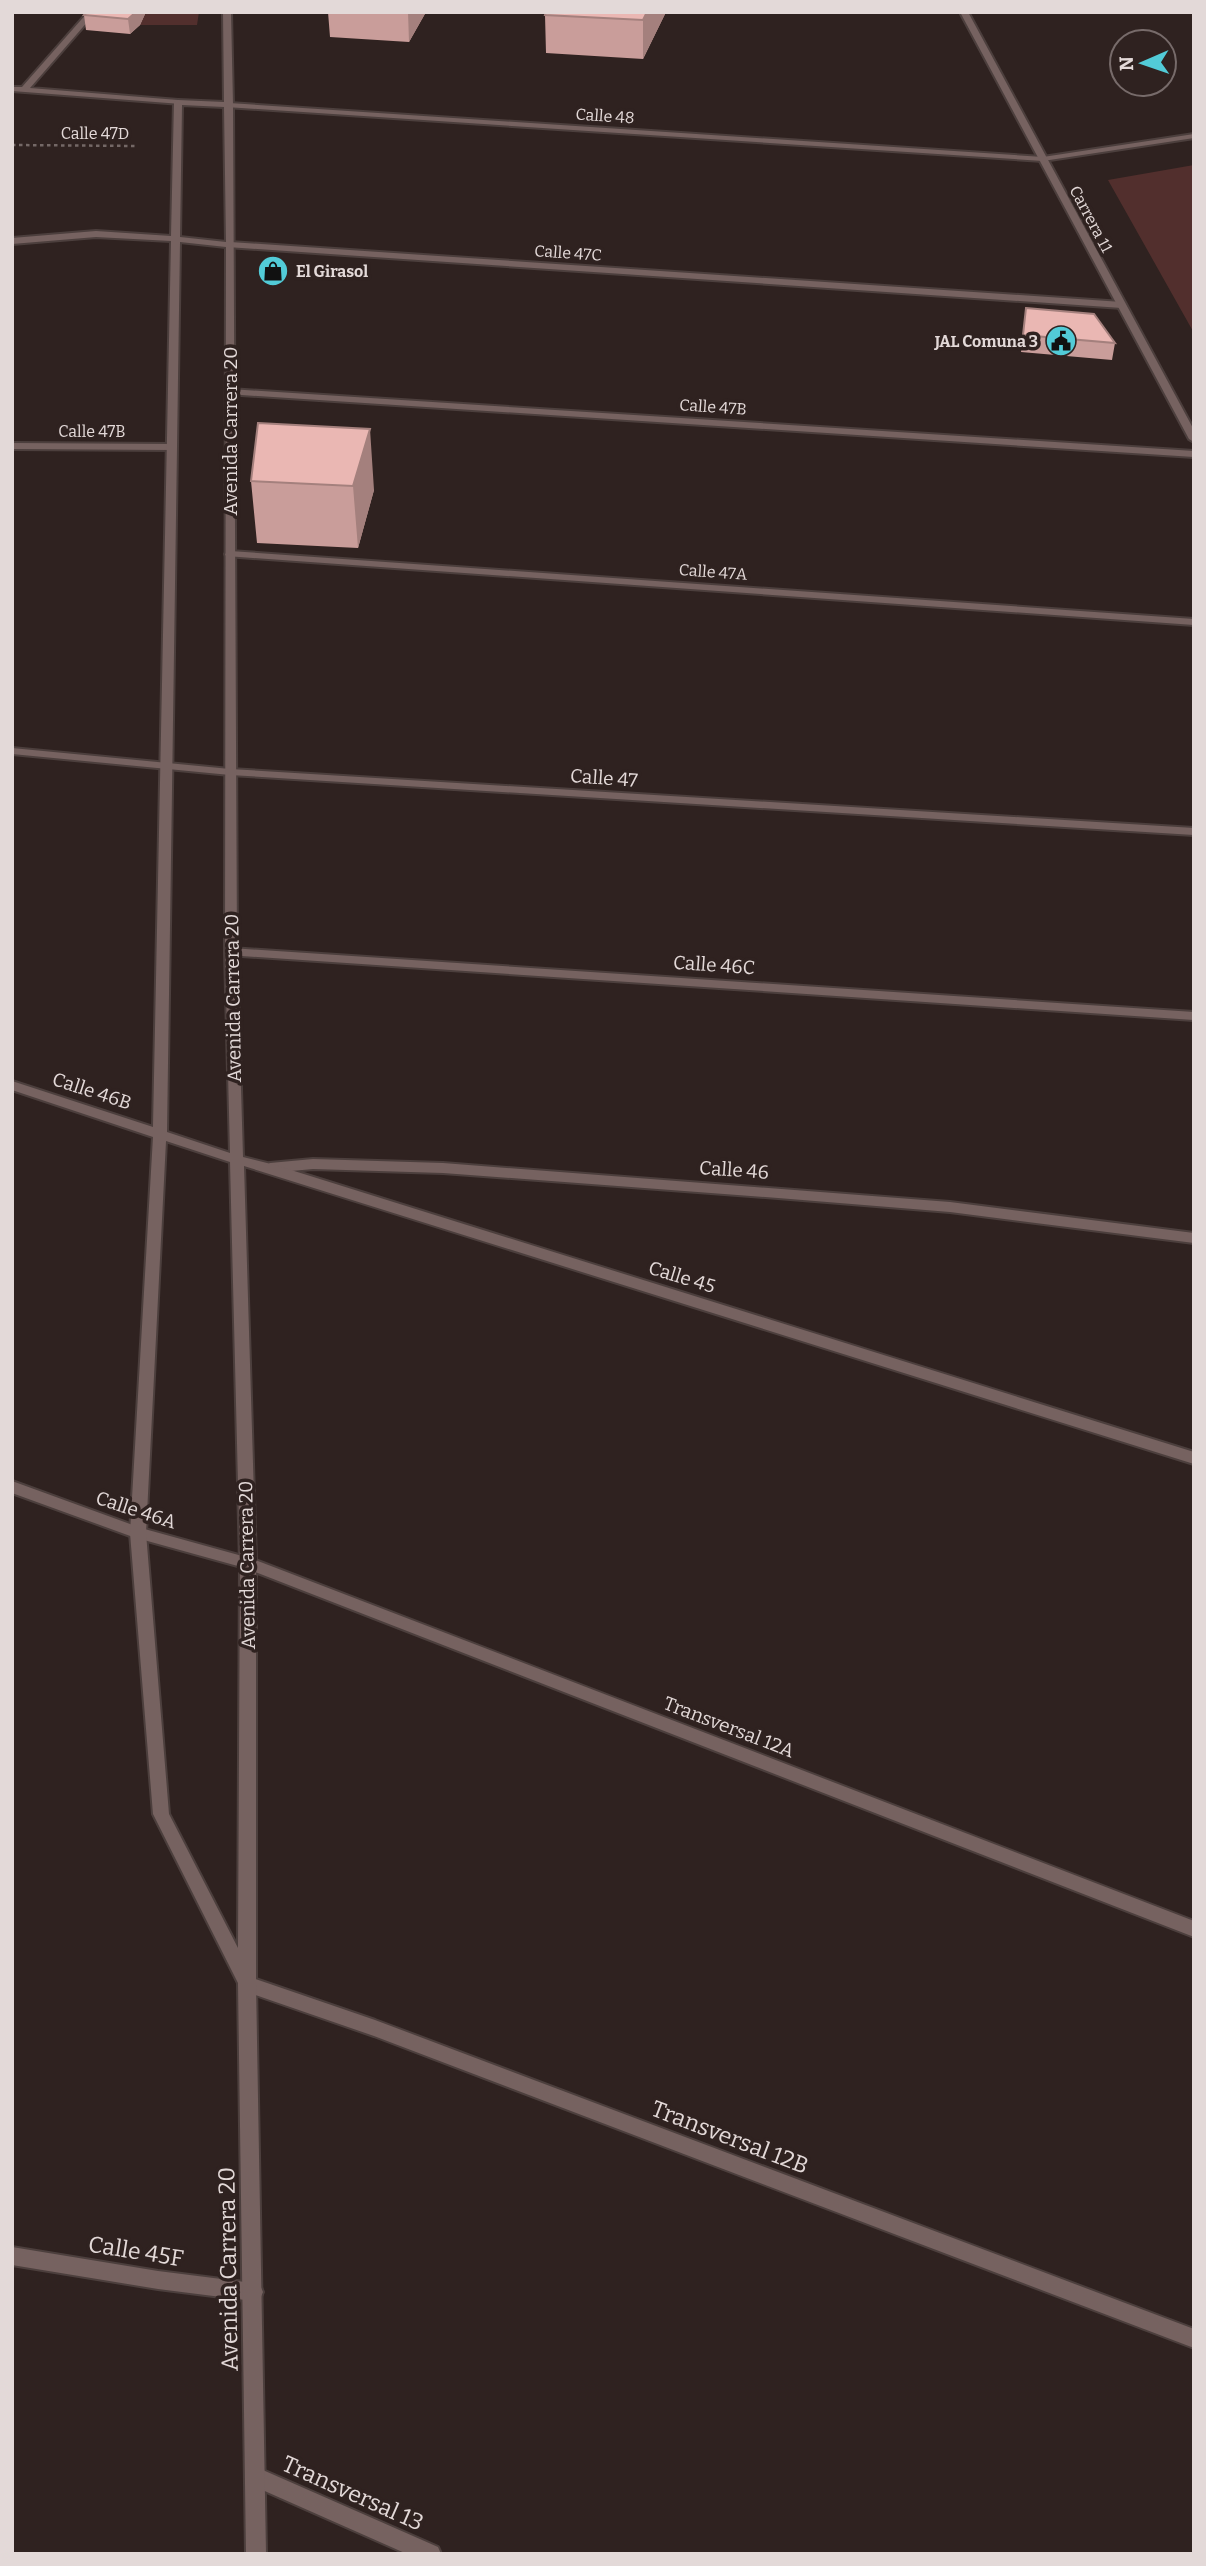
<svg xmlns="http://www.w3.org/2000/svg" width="1206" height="2566" font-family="Bitter,serif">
  <rect width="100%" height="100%" fill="#2f2220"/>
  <path fill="#522f2d" d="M 146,12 L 199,12 L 197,25 L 140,25 Z
    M 1194,165 L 1194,333 L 1108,180 Z"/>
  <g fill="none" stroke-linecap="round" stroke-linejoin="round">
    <g stroke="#4c3f3d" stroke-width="4">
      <path id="minor" d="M 88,12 L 96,12 L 30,88 L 178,100 L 182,102 L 181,104 L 12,91 L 12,87 L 22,87 Z
        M 229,103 L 1043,157 L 1194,134 L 1194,138 L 1043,161 L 226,107 L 225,105 Z
        M 230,242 L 1122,302 L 1126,305 L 1122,308 L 227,247 L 226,245 Z
        M 230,389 L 1194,451 L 1194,457 L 227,394 L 227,390 Z
        M 12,443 L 172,444 L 177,447 L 172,450 L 12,449 Z
        M 230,551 L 1194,619 L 1194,625 L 226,556 L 225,554 Z
        M 12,748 L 230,769 L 1194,828 L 1194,835 L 230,775 L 12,754 Z
        M 231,948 L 1194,1012 L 1194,1020 L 227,955 L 225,952 L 227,949 Z
        M 313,1159 L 443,1163 L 950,1202 L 1194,1233 L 1194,1243 L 950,1212 L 778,1198 L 443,1173 L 313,1169 L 270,1173 L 263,1168 L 270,1163 Z
        M 12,1481 L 141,1528 L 253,1559 L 1194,1921 L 1194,1937 L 245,1568 L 133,1537 L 12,1493 Z
        M 247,1976 L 375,2020 L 1194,2329 L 1194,2348 L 374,2036 L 241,1990 L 238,1984 L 241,1978 Z
        M 12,2247 L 158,2271 L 253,2283 L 260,2285 L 263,2292 L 260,2299 L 253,2301 L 158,2289 L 12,2265 Z
        M 256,2467 L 438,2547 L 441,2554 L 407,2554 L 249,2484 L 246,2477 L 249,2470 Z"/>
    </g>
    <g stroke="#4c3f3d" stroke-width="4">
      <path id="tertiary" d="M 223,12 L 231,12 L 233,105 L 237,952 L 243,1157 L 275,1165 L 1194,1452 L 1194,1464 L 244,1166 L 256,1563 L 256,1984 L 266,2554 L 246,2554 L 238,1983 L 153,1814 L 130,1533 L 153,1137 L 12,1090 L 12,1081 L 153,1127 L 171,241 L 96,237 L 12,244 L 12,238 L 96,231 L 171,236 L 174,102 L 178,100 L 224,102 ZM 182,105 L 224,107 L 226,242 L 180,237 ZM 180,242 L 226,247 L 225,952 L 230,1153 L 167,1132 ZM 166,1141 L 230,1162 L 240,1563 L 238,1948 L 169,1814 L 146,1533 Z
        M 960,12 L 968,12 L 1194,430 L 1194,442 L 1189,439 Z"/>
    </g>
    <path stroke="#746866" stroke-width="2.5" stroke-dasharray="3.5 3.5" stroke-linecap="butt" d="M 12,145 L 138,146"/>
    <use href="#minor" fill="#766260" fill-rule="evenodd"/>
    <use href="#tertiary" fill="#766260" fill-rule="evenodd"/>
  </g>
  <path fill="#c99d9a" d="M 87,12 L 146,12 L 140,25 L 130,34 L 86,30 L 84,15 Z
    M 328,12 L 426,12 L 409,42 L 330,37 Z
    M 546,12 L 666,12 L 643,59 L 546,53 L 545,15 Z
    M 1026,308 L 1115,343 L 1112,360 L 1021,352 Z
    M 258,423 L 374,490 L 358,548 L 257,543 L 251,481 Z"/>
  <path fill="#a4807d" d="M 136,12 L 146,12 L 140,25 L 130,34 L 128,19 Z
    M 408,12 L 426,12 L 409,42 Z
    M 647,12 L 666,12 L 643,59 L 643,20 Z
    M 370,429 L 374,490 L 358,548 L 353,486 Z"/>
  <path fill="#eab7b3" stroke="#a4807d" stroke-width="2" d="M 87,12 L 136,12 L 128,19 L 84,15 Z
    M 546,12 L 647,12 L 643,20 L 545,15 Z
    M 1026,308 L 1094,314 L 1115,343 L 1023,335 Z
    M 258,423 L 370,429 L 353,486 L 251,481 Z"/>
  <defs>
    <g id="shop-disc" transform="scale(1.575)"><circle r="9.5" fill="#52cbd7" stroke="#2f2220"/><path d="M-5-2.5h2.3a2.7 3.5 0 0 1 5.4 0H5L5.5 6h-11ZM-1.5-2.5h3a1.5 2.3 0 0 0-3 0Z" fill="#111"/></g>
    <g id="civic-disc" transform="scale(1.575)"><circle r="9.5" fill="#52cbd7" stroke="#2f2220"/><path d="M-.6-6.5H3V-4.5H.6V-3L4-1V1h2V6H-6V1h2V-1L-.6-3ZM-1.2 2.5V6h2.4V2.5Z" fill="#111"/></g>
  </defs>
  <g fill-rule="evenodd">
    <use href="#shop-disc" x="273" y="271"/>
    <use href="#civic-disc" x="1061" y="341"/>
  </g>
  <g text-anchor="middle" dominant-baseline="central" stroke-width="7" stroke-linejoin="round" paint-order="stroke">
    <g font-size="16" fill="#e3d9d8" stroke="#2f2220">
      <text transform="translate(605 116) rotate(4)">Calle 48</text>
      <text x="95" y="133">Calle 47D</text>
      <text transform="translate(1091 219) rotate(62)">Carrera 11</text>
      <text transform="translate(568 253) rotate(4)">Calle 47C</text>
      <text transform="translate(713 407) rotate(4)">Calle 47B</text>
      <text x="92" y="431">Calle 47B</text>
      <text transform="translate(713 572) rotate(4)">Calle 47A</text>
    </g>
    <g font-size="16" font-weight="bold" fill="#e3d9d8" stroke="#2f2220" text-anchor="start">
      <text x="296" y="271">El Girasol</text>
      <text x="1038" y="341" text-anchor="end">JAL Comuna 3</text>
    </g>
    <g font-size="19" fill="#e3d9d8" stroke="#2f2220">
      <text transform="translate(230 431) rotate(-90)">Avenida Carrera 20</text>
      <text transform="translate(604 778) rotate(4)">Calle 47</text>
      <text transform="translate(714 965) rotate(4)">Calle 46C</text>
      <text transform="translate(233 998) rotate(-91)">Avenida Carrera 20</text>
      <text transform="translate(92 1091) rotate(18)">Calle 46B</text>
      <text transform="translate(734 1170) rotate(4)">Calle 46</text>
      <text transform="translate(682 1277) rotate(17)">Calle 45</text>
      <text transform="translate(136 1510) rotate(18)">Calle 46A</text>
      <text transform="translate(247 1565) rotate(-91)">Avenida Carrera 20</text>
      <text transform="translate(729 1727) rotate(21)">Transversal 12A</text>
    </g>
    <g font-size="23" fill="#e3d9d8" stroke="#2f2220">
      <text transform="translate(730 2137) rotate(21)">Transversal 12B</text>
      <text transform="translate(136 2251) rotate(9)">Calle 45F</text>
      <text transform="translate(228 2269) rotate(-91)">Avenida Carrera 20</text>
      <text transform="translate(353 2493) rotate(24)">Transversal 13</text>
    </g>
  </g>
  <rect width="1206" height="2566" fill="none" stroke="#e3d9d8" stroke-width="28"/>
  <g transform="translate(1143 63) rotate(268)"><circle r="33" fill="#2f2220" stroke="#776b6a" stroke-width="2"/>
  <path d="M0-5L12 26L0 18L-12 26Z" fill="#52cbd7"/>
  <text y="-10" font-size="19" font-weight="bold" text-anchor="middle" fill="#e3d9d8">N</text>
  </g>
</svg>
